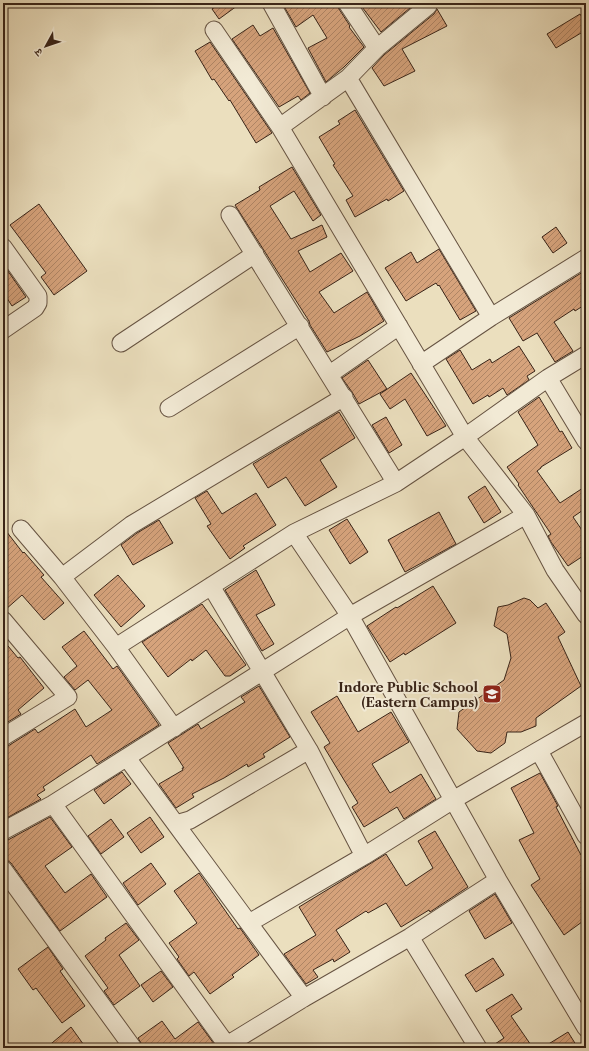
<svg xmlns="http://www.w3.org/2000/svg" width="589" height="1051" font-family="'Libre Caslon Text','Noto Serif Devanagari',serif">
  <defs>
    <pattern id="building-hatch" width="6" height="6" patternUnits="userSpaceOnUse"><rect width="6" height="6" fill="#d6a37c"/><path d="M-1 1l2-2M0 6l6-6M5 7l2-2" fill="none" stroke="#af8565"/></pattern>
  </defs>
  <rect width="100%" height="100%" fill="#ebdfbe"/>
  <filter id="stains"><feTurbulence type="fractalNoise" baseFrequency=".005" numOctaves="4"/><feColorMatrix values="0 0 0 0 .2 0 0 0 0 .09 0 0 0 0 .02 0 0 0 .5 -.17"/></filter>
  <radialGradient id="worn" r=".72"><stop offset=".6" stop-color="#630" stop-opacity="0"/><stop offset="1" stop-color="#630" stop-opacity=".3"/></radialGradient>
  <path fill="url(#building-hatch)" stroke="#392418" d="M 220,3 L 241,3 L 219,19 L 212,9 Z
    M 282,3 L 337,3 L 339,9 L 350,26 L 349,27 L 364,47 L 344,67 L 326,82 L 308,48 L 327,38 L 313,15 L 296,27 Z
    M 359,3 L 416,3 L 381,32 Z
    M 437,9 L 447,26 L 402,49 L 415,71 L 384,86 L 372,68 L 384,55 L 434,14 Z
    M 580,14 L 586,24 L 586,30 L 556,48 L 547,34 Z
    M 253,25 L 260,36 L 273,28 L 310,93 L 301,100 L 298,96 L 279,107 L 232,39 Z
    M 210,42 L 272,133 L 256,143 L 230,100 L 229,101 L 214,79 L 212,80 L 195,51 Z
    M 355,110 L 404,191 L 388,201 L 387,199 L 355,217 L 346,200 L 353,196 L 333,165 L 335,164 L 319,137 L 340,124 L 338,121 Z
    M 292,167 L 321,215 L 313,221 L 294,191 L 270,206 L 291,239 L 322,225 L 327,237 L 298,251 L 310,272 L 341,253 L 353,271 L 319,292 L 334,313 L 367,292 L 384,321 L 360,336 L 327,352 L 310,325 L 309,321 L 235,205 L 260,190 L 259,187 Z
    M 39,204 L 87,271 L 54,295 L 41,277 L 46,273 L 10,225 Z
    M 556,227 L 567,243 L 553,253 L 542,237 Z
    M 439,249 L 476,311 L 460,320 L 439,285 L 438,286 L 436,283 L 406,301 L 385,268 L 411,252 L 417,263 Z
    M 3,264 L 26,297 L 12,306 L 3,292 Z
    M 586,270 L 586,304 L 575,311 L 574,309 L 554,322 L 573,351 L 555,362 L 537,333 L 523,341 L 509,318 Z
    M 519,346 L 535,371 L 527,376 L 529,380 L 507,395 L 503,388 L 489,397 L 488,395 L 473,404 L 446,359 L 460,350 L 472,370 L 490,359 L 492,363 Z
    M 368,360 L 387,389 L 359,404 L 352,392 L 342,378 Z
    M 411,373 L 446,426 L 427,436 L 405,399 L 390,409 L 380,394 Z
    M 539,397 L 560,432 L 562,431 L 572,448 L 541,467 L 541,468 L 537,471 L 560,503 L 586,486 L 586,508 L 573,517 L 586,536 L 586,554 L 568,566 L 551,542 L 548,536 L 551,534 L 518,485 L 519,484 L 507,467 L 538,445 L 518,412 Z
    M 339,412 L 355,438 L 320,460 L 337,487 L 305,506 L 286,477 L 268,488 L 253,464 Z
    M 386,417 L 402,445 L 389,453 L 372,425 Z
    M 485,486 L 501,512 L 484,523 L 468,497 Z
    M 207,491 L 222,514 L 256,493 L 276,525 L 243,546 L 245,548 L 230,559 L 207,526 L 211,524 L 195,498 Z
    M 439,512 L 456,544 L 405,572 L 388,540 Z
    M 347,519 L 368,552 L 350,564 L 329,530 Z
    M 159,520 L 173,543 L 133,565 L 121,545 L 137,533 Z
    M 3,527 L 23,553 L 24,552 L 44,575 L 41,577 L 64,603 L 44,620 L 22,595 L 5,610 L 3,610 Z
    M 256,570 L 275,605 L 256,615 L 274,644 L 262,651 L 225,590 Z
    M 118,575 L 145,606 L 121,627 L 94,595 Z
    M 433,586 L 456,623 L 405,655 L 404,653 L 390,662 L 367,626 L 396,607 L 397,608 Z
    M 524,598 L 530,600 L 538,608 L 546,603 L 565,632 L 558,637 L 581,686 L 536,718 L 536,726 L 521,732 L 507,732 L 505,743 L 491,753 L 477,751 L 457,729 L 459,712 L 504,680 L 511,658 L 507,634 L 494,626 L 498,607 L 508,605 Z
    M 202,604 L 246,665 L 230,676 L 225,676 L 206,650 L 192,661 L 191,659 L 168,677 L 142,642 Z
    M 84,631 L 113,669 L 117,666 L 120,670 L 159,725 L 97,764 L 91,755 L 43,787 L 45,790 L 37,795 L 41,799 L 3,820 L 3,747 L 8,746 L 35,729 L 38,733 L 75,709 L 86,727 L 112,710 L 88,680 L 75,690 L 64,677 L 77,666 L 62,647 Z
    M 3,640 L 18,658 L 20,657 L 44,688 L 18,710 L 21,714 L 3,725 Z
    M 259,686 L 290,737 L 263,754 L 265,757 L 248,767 L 247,764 L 224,778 L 192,794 L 194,797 L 176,808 L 159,784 L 183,770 L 182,768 L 184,768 L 168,743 L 198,724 L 201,729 L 245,702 L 241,697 Z
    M 337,696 L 358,732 L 391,712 L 409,742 L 372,764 L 390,793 L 421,774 L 436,799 L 404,819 L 397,807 L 364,827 L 352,807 L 358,803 L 324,747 L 330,743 L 311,712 Z
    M 122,772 L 131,784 L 104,804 L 94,790 Z
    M 540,773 L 558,806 L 556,807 L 581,855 L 586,851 L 586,919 L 564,935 L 531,885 L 540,879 L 519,840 L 534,833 L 511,788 Z
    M 50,817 L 72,847 L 45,866 L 65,893 L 91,874 L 107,897 L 60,931 L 11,863 L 3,857 L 3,841 L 8,840 Z
    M 150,817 L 164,837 L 141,853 L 127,833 Z
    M 111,819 L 124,837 L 101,854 L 88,836 Z
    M 435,831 L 468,887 L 430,912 L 429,910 L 401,927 L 386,903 L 368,913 L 366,911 L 336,930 L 350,952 L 334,962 L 333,959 L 313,970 L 318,977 L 306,984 L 284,954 L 316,935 L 299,907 L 386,854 L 406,886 L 433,868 L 418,841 Z
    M 151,863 L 166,884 L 138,905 L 123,883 Z
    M 199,873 L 238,929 L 240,928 L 259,955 L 232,975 L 234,977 L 210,994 L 194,972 L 189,976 L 177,959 L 179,957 L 169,943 L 197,923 L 174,891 Z
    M 495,894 L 512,923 L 485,939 L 469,911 Z
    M 126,923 L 139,940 L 119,955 L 140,986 L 114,1005 L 104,991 L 108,988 L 85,956 L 106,940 L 105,938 Z
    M 48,947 L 63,969 L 60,971 L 85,1006 L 62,1023 L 36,988 L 33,990 L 18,969 Z
    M 493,958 L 504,975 L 476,992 L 465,975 Z
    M 161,971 L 173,987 L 153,1002 L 141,985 Z
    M 512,994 L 522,1009 L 511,1016 L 533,1048 L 489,1048 L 504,1038 L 486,1010 Z
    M 162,1021 L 175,1039 L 198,1022 L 217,1048 L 144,1048 L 138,1038 Z
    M 71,1027 L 86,1048 L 46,1048 Z
    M 568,1032 L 578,1048 L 542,1048 Z"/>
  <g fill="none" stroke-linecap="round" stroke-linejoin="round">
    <g stroke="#665342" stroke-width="19">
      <path id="minor" d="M 271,3 L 323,97
        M 347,3 L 377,48
        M 428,6 L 377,48 L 348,78 L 491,317
        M 214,30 L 280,127 L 465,437 L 526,515 L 555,570 L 586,615
        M 280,127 L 348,78
        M 230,215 L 396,483
        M 3,247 L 38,296 L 38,303 L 35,308 L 3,330
        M 121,343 L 255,254
        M 421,364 L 491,317 L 586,258
        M 330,374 L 399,326
        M 548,378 L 586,355
        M 169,408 L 300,326
        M 21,529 L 62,577
        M 294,533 L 350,616 L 498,880 L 586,1028
        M 211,586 L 309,750 L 364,856
        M 3,620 L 68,697 L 3,737
        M 116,647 L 294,533 L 396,483 L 465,437 L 548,378 L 586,441
        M 174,728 L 116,647 L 62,577 L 131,525 L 344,397
        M 539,751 L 586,836
        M 127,758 L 304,998
        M 53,804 L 229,1048
        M 176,824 L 190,820 L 309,750
        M 3,831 L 53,804 L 350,616 L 526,515
        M 3,869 L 133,1048
        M 249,923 L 364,856 L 453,800 L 586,723
        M 410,937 L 478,1048
        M 227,1045 L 304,998 L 410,937 L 498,880"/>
    </g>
    <use href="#minor" stroke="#f2ead5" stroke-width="17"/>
  </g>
  <defs>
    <g id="school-square" transform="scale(1)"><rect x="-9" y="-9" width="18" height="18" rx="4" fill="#8f2418" stroke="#f2ead5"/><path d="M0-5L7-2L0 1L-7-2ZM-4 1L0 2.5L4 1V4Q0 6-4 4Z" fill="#fff"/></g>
  </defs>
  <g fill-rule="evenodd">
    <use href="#school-square" x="492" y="694"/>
  </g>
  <g text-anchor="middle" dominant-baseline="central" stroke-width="4" stroke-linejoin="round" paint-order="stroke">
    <g font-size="13" font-weight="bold" fill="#392418" stroke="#f2ead5" text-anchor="end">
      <text x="478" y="687">Indore Public School<tspan x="478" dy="15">(Eastern Campus)</tspan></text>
    </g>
  </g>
  <rect width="589" height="1051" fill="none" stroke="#ebdfbe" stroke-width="16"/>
  <rect x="4" y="4" width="581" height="1043" fill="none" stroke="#392418" stroke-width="2"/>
  <rect x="8" y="8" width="573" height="1035" fill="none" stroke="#392418"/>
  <g transform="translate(46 46) rotate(230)" stroke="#f2ead5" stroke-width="3" paint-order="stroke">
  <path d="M0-3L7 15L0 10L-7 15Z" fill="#392418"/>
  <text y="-6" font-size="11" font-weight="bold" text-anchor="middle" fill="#392418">उ</text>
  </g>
  <rect width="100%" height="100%" filter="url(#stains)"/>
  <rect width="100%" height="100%" fill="url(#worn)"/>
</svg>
